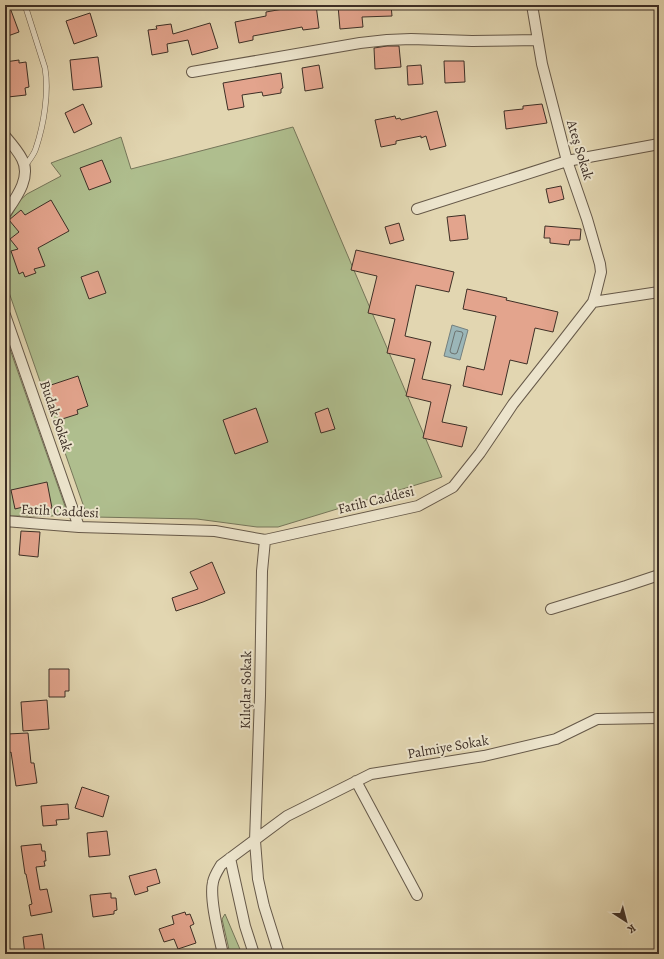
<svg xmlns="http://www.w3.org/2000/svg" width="664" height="959" font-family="Alegreya,serif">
  <rect width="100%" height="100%" fill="#e2d6b1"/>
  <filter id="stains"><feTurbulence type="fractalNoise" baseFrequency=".005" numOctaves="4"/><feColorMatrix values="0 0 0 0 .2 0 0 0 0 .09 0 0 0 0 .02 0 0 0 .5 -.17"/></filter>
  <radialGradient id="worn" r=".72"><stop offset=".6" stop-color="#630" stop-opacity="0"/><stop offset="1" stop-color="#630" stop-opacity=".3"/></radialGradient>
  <path fill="#afbe8e" stroke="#76765a" d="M 293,127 L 442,477 L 278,527 L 257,527 L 197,519 L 94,517 C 90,515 87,513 85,510 L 5,281 L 5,227 L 19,201 L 27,194 L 61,176 L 51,163 L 121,137 L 131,169 Z
    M 5,335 L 66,509 C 62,514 58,515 52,516 L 5,516 Z
    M 225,914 L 242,954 L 230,954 L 222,919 Z"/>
  <path fill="#9bb6b8" stroke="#75807e" d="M 452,325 L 468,330 L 460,360 L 444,356 Z"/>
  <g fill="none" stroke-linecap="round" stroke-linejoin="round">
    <path stroke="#6c726f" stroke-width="1" d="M 457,331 L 462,332 L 463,334 L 457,353 L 455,354 L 451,353 L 450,351 L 455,332 Z"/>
  </g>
  <path fill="#e3a48d" stroke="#3d2f26" d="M 5,5 L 9,5 L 19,32 L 5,37 Z
    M 300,5 L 316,5 L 319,28 L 303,30 L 302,27 L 253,36 L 253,40 L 239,43 L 235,22 L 266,16 L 266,12 L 300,6 Z
    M 338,5 L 391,5 L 392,16 L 362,17 L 363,27 L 340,29 Z
    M 90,13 L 97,36 L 74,44 L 66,21 Z
    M 210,23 L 218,48 L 192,55 L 188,40 L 167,44 L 168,52 L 152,55 L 148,30 L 157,29 L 156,26 L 171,24 L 173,34 Z
    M 387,46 L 399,46 L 401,67 L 375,69 L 374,48 Z
    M 98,57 L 102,87 L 73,90 L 70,60 Z
    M 19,60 L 19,63 L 26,62 L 29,87 L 25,88 L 26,95 L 8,97 L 5,73 L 5,62 Z
    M 444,61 L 464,61 L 465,82 L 445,83 Z
    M 319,65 L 323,88 L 305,91 L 302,68 Z
    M 421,65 L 423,84 L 408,85 L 407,66 Z
    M 281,73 L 283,88 L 281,89 L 281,93 L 263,96 L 262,92 L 242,95 L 244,107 L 228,110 L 223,83 Z
    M 83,104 L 92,124 L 74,133 L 65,113 Z
    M 542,104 L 547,123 L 506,129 L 504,111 L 523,109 L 523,106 Z
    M 437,111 L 446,146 L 430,150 L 426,136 L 421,138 L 421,136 L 396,141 L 396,144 L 381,147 L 375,120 L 395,116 L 396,119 L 400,118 L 401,120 Z
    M 102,160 L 111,182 L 89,190 L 80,168 Z
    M 561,186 L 564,199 L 549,203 L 546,189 Z
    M 51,200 L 69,231 L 38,248 L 45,266 L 34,269 L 36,273 L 25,277 L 23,272 L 19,274 L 11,251 L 18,249 L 10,239 L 19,232 L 9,220 L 21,210 L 25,215 Z
    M 465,215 L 468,239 L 450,241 L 447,217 Z
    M 399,223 L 404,240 L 390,244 L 385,227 Z
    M 545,226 L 581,229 L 580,240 L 570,240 L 569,245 L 550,243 L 550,238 L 544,238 Z
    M 356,250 L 454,272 L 449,292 L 416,285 L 405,336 L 431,342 L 422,379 L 451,385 L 442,422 L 467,427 L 462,447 L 423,438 L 431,402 L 406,396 L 415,359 L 387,353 L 395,319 L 368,313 L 377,276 L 351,270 Z
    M 98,271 L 106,293 L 89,299 L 81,277 Z
    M 467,289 L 507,298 L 506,300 L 558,312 L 553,332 L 535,328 L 527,364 L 510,360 L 502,395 L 463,386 L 467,366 L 484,370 L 496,316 L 463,309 Z
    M 78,376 L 88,406 L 77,410 L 78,414 L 59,420 L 48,386 Z
    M 256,408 L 268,442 L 235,454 L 223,420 Z
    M 328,408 L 335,429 L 321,433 L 315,413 Z
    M 47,482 L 52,508 L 29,513 L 27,506 L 15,509 L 11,490 Z
    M 21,531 L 40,532 L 38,557 L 19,555 Z
    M 212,562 L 225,593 L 203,602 L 176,611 L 172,598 L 198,589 L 190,572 Z
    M 49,669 L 69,669 L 69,691 L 65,691 L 65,697 L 49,697 Z
    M 47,700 L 49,729 L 23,731 L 21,702 Z
    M 28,733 L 31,763 L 34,763 L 37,783 L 16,786 L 11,752 L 9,753 L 7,734 Z
    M 82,787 L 109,796 L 103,817 L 75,808 Z
    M 68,804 L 69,819 L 56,820 L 57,825 L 43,826 L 41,806 Z
    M 107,831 L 110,855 L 89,857 L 87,833 Z
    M 41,844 L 42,851 L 45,851 L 46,861 L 44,861 L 45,866 L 36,867 L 40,890 L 47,889 L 52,912 L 31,916 L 29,905 L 32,904 L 26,874 L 25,874 L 21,846 Z
    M 156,869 L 160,883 L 147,887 L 148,891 L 135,895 L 129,876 Z
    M 111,893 L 111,898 L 116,898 L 117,910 L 114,911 L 114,914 L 93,917 L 90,895 Z
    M 185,912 L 186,915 L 190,914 L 194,924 L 190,926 L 196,943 L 178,949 L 174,939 L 164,942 L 159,929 L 174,924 L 172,916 Z
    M 42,934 L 45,954 L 25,954 L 23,937 Z"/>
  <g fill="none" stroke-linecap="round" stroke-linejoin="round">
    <g stroke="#665949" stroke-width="6">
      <path id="service" d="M 25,166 C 29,160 34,155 36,148 C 44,124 49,92 45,68 L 25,5"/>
    </g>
    <g stroke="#665949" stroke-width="12">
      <path id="minor" d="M 532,5 L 542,64 L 567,161 L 587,219 L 600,264 L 601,272 L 596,292 L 593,302
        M 192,72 L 360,43 L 387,40 L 411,39 L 472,41 L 538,40
        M 5,136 C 11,143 18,151 22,159 C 32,178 15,199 5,214
        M 417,209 L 567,161 L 659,144
        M 5,315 L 79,527
        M 5,521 L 79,527 L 215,531 L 265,540 L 418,506 L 453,487 L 480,453 L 513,404 L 558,347 L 593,302 L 659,292
        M 265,540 L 262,571 L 260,696 L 255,841 L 258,879 L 264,906 L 279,954
        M 551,609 L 626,586 L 659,575
        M 356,781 L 417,895
        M 230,858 L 245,926 L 254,954
        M 223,954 C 219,936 209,899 213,882 C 214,876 218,870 221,865 L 287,816 L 371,774 L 484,756 L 556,739 L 597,719 L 659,718"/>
    </g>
    <use href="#service" stroke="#ece4cc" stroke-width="5"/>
    <use href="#minor" stroke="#ece4cc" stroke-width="10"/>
  </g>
  <g text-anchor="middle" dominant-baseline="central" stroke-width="4" stroke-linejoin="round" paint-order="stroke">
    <g font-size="14" fill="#3d2f26" stroke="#ece4cc">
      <text transform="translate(580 150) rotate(73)">Ateş Sokak</text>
      <text transform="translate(56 416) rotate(71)">Budak Sokak</text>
      <text transform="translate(376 500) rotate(-14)">Fatih Caddesi</text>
      <text transform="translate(60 511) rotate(3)">Fatih Caddesi</text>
      <text transform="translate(246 690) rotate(-89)">Kılıçlar Sokak</text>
      <text transform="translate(448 747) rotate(-10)">Palmiye Sokak</text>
    </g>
  </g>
  <rect width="664" height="959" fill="none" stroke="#e2d6b1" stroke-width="20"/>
  <rect x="6" y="6" width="652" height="947" fill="none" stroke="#3d2f26" stroke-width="2"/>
  <rect x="10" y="10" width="644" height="939" fill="none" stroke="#3d2f26"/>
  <g transform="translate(626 921) rotate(144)" stroke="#ece4cc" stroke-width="3" paint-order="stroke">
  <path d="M0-3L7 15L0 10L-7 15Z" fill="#3d2f26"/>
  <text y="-6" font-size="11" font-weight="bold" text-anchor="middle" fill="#3d2f26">K</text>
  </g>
  <rect width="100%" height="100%" filter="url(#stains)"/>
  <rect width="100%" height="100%" fill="url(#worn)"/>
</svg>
